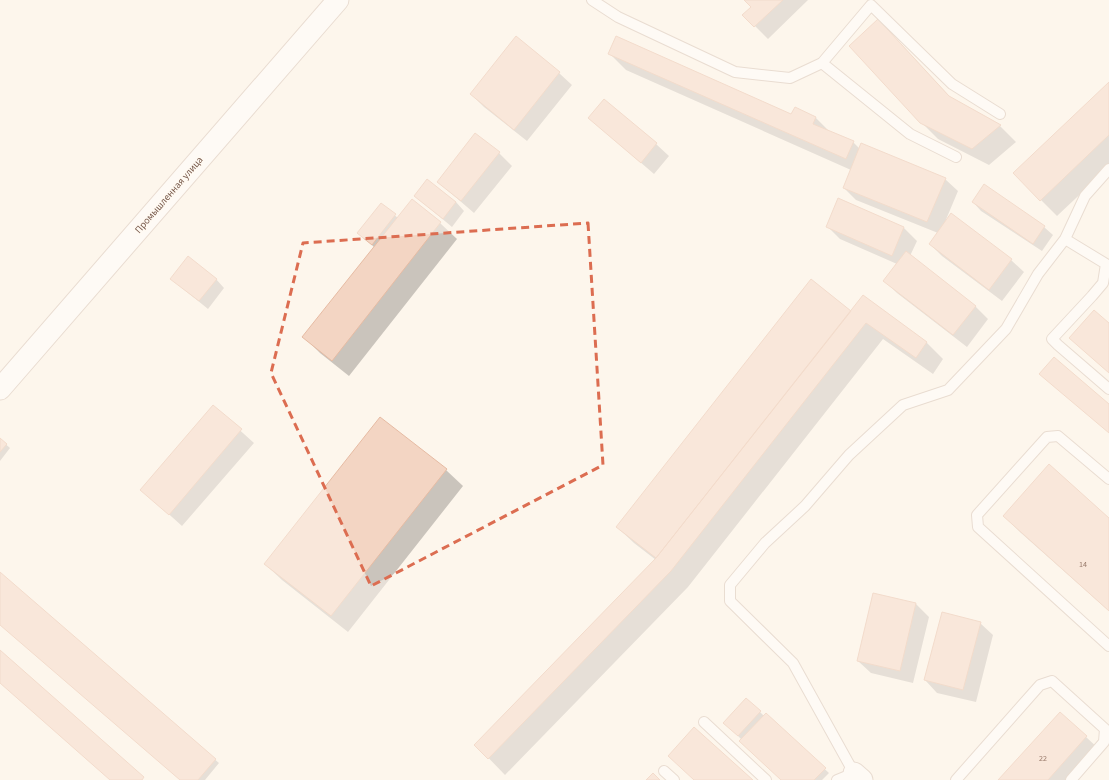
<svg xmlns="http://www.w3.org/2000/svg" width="1109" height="780" font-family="'Source Sans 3',sans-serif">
  <rect width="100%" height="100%" fill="#fdf6ec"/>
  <path fill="#0003" d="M 746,0 L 808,0 L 768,39 L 744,15 L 752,7 Z
    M 894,37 L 951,98 L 1000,126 L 1016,142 L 989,165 L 938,139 L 921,122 Z
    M 610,54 L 792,115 L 795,108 L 816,118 L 830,132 L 853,142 L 860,149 L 945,179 L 958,191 L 945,222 L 952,215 L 1011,260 L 1024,272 L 1002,301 L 942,256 L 930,244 L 938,233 L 856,200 L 844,188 L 851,170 L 626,70 Z
    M 559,73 L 572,85 L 527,141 L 484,107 L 471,94 Z
    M 1109,83 L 1109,167 L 1057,216 L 1041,200 Z
    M 589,118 L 656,144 L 669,156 L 654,174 Z
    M 499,153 L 512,166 L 474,213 L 438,182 Z
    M 415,196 L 456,202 L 464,211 L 452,227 Z
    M 839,199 L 904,228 L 917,241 L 910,256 L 976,307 L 988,319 L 967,347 L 897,293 L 885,281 L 897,264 L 840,239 L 827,226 Z
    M 973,202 L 1044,227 L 1053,235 L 1042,251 L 981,211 Z
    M 381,204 L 398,218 L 440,223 L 457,239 L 349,376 L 320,353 L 304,337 L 374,247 L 359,233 Z
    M 171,279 L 216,279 L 224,288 L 208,309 Z
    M 863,296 L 927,343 L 943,359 L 933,374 L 883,339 L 688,587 L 505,775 L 476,745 L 656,560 L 634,543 L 617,527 L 851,313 Z
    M 213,406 L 254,443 L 182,526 L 142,490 Z
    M 0,439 L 10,448 L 0,461 Z
    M 446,470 L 463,486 L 348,632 L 282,580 L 265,564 Z
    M 1004,516 L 1109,519 L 1109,611 L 1021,533 Z
    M 0,574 L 219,763 L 205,780 L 181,780 L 0,624 Z
    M 873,594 L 916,604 L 929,617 L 913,683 L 871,673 L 858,661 Z
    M 980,623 L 993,635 L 976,702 L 937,693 L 925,680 Z
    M 747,699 L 764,716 L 766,714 L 829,773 L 822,780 L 782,780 L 729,727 Z
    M 1060,713 L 1099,749 L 1072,780 L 1000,780 Z"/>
  <path fill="#f3d5c3" stroke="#e6bba3" d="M 744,0 L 783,0 L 754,27 L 742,15 L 751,7 Z
    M 878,19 L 949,96 L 1001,125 L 972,149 L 920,123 L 849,46 Z
    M 516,36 L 560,72 L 514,130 L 470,94 Z
    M 616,36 L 791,114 L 795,107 L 816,117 L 813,124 L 854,141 L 846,159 L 608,54 Z
    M 1109,82 L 1109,135 L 1040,201 L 1013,173 Z
    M 604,99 L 657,143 L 641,163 L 588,118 Z
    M 475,133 L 500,152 L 461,201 L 437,182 Z
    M 861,143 L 946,178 L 927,222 L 843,188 Z
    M 427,179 L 456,202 L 443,219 L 414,196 Z
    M 984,184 L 1045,226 L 1033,244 L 972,202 Z
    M 838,198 L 904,227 L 892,256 L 826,227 Z
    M 412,199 L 441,222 L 332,361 L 302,337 Z
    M 381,203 L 396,214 L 372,245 L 357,233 Z
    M 951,213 L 1012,259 L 989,290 L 929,244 Z
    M 906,251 L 976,306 L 953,335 L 883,281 Z
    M 188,256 L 217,279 L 199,301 L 170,279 Z
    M 811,279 L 851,311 L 656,558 L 616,527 Z
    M 863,295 L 927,342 L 916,358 L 866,323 L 671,571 L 488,759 L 474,745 L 656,558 Z
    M 1094,310 L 1109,323 L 1109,373 L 1069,338 Z
    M 1054,357 L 1109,404 L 1109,433 L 1039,374 Z
    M 213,405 L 242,429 L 169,515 L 140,490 Z
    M 380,417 L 447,469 L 331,616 L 264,564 Z
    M 0,438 L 7,444 L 0,452 Z
    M 1049,464 L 1109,518 L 1109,611 L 1003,516 Z
    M 0,572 L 216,759 L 198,780 L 180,780 L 0,625 Z
    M 873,593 L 916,603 L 900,671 L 857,661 Z
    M 942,612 L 981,622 L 963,690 L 924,680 Z
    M 0,650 L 144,777 L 142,780 L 110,780 L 0,683 Z
    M 746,698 L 761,711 L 738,736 L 723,723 Z
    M 1060,712 L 1087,736 L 1048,780 L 998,780 Z
    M 766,713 L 826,768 L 814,780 L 781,780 L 739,741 Z
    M 694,727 L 753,780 L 694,780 L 668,756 Z
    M 653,773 L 660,780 L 646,780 Z"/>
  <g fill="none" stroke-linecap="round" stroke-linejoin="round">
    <g stroke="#d1beb0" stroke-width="12">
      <path id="service" d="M 592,0 L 618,17 L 735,72 L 790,78 L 822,63 L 910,134 L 956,157
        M 822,63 L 871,5 L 952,84 L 1000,114
        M 1065,239 L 1085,196 L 1109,169
        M 1109,479 L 1058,436 L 1047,437 L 977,515 L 978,527 L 1109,646
        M 704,722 L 766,780
        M 664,771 L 674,780
        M 837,780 L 854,773 L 793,663 L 730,601 L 730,585 L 765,543 L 805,506 L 849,455 L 903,405 L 948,390 L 1006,329 L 1038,274 L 1065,239 L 1106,264 L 1103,283 L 1092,296 L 1052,339 L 1058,345 L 1109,389
        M 956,780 L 1040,685 L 1052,681 L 1105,729 L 1104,742 L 1071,780"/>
    </g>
    <g stroke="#d1beb0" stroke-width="23">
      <path id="minor" d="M 0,389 L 338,0
        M 854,773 L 862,780"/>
    </g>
    <use href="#service" stroke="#fff" stroke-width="10"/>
    <use href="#minor" stroke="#fff" stroke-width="21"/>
  </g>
  <path d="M0 0H1109V780H0ZM 588,223 L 603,465 L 371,586 L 271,373 L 303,243 Z" fill="#fdf6ec" fill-opacity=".55" fill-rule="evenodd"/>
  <path fill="none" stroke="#dc6d51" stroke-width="3" stroke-dasharray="8 5" stroke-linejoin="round" d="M 588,223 L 603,465 L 371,586 L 271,373 L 303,243 Z"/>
  <g text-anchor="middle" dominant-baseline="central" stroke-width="4" stroke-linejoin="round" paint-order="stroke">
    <g font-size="8" fill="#987a6a">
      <text x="1083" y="564">14</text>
      <text x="1043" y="758">22</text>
    </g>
    <g font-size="10" fill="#7a5c4d" stroke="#fffaf3">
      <text transform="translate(169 195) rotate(-49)">Промышленная улица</text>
    </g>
  </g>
</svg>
